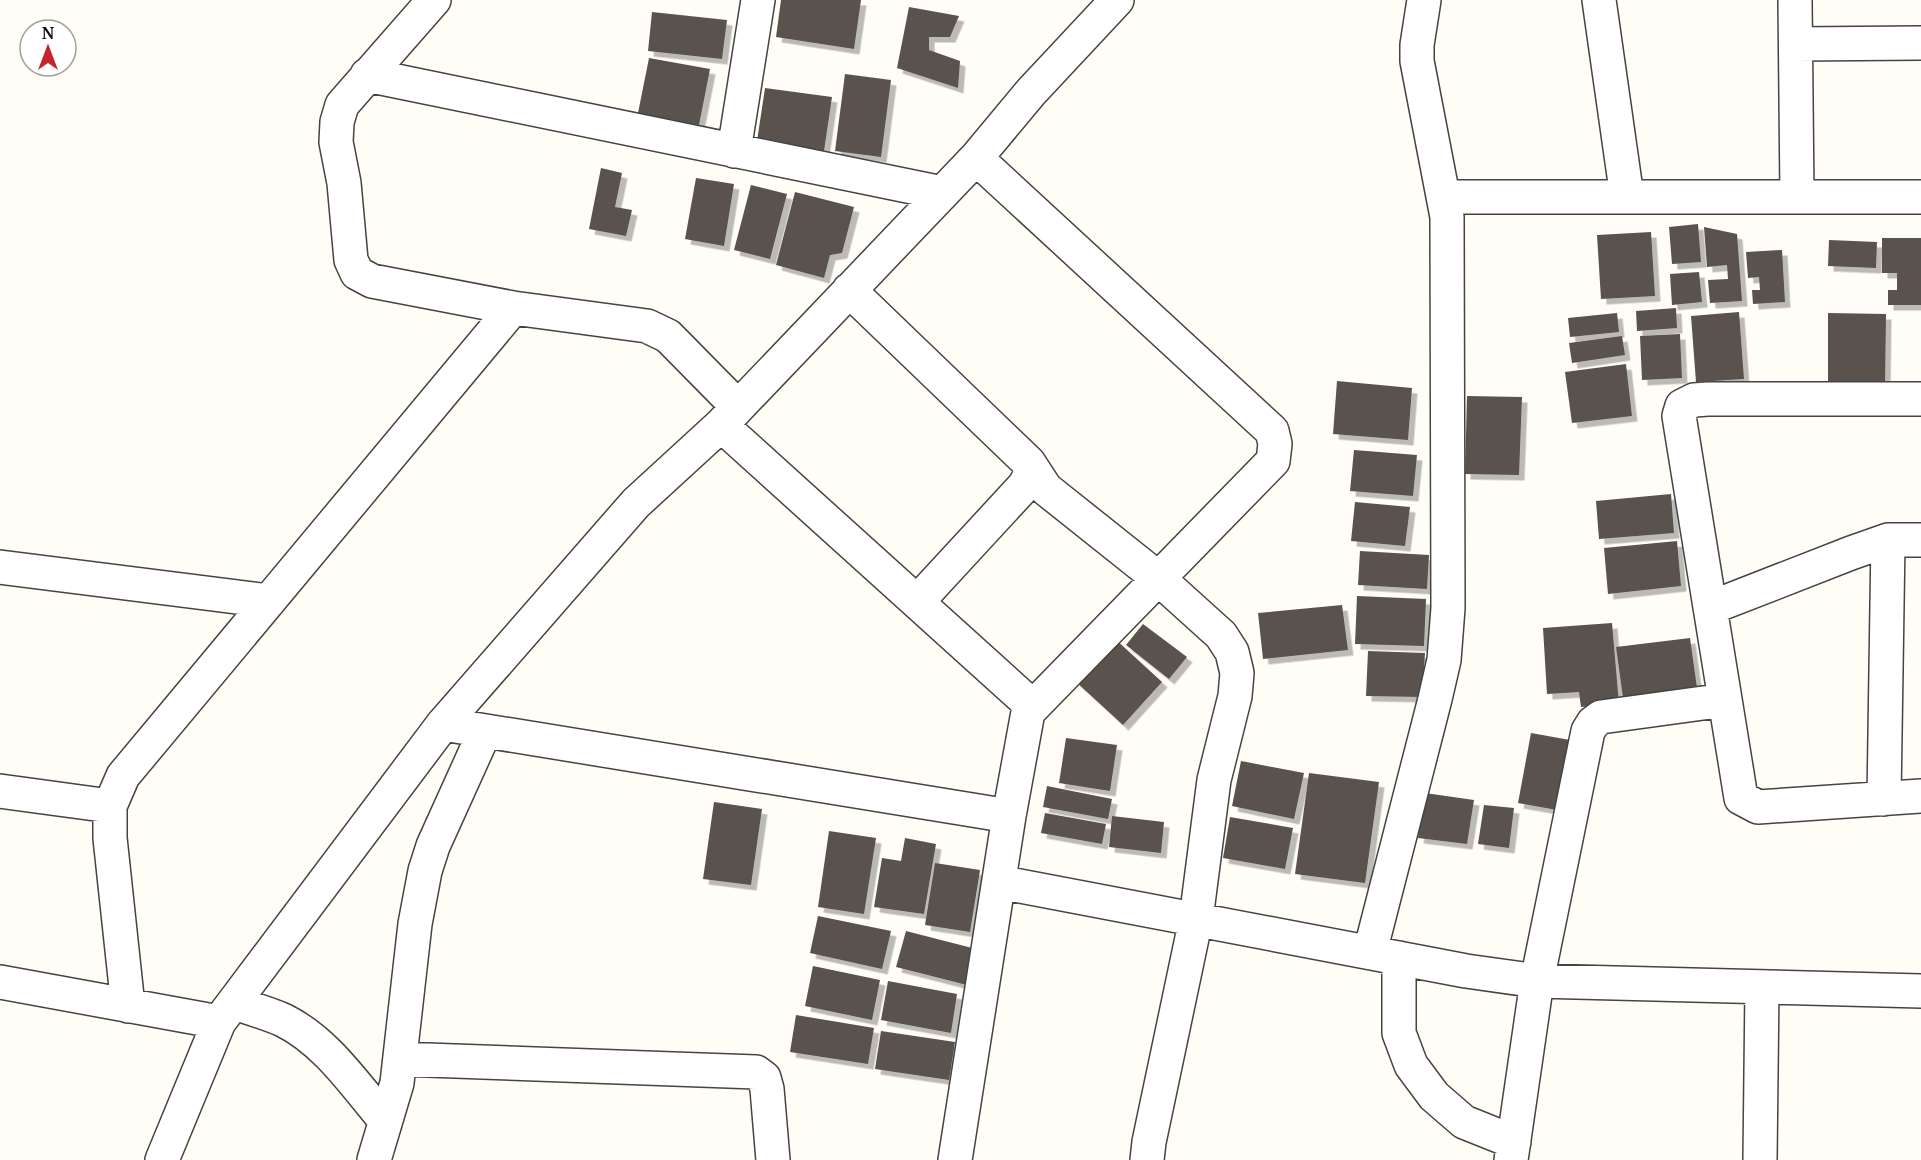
<svg xmlns="http://www.w3.org/2000/svg" width="1921" height="1160" font-family="'Noto Serif',serif">
  <defs>
    <filter id="shadow"><feDropShadow dx="5.5" dy="5.5" stdDeviation="0" flood-color="#0004"/></filter>
  </defs>
  <rect width="100%" height="100%" fill="#fffdf5"/>
  <path fill="#5a524d" filter="url(#shadow)" d="M 781,0 L 861,0 L 854,49 L 776,37 Z
    M 909,7 L 959,16 L 950,37 L 929,37 L 929,50 L 960,61 L 958,88 L 897,68 Z
    M 652,12 L 727,20 L 722,59 L 648,51 Z
    M 649,58 L 710,69 L 699,125 L 638,113 Z
    M 845,74 L 891,80 L 881,157 L 835,151 Z
    M 765,88 L 832,97 L 824,151 L 757,141 Z
    M 601,168 L 622,173 L 615,207 L 632,210 L 626,236 L 589,229 Z
    M 696,178 L 734,184 L 724,246 L 685,239 Z
    M 751,185 L 787,194 L 770,259 L 734,250 Z
    M 795,192 L 854,207 L 842,253 L 830,255 L 824,278 L 776,265 Z
    M 1698,224 L 1701,262 L 1672,264 L 1669,227 Z
    M 1704,227 L 1737,234 L 1742,301 L 1710,303 L 1708,280 L 1728,279 L 1727,265 L 1707,267 Z
    M 1651,232 L 1655,296 L 1601,299 L 1597,235 Z
    M 1882,238 L 1921,238 L 1921,305 L 1888,305 L 1888,290 L 1897,290 L 1897,273 L 1882,273 Z
    M 1829,240 L 1877,242 L 1876,268 L 1828,266 Z
    M 1782,250 L 1785,302 L 1753,304 L 1752,290 L 1760,290 L 1759,277 L 1748,278 L 1746,252 Z
    M 1699,272 L 1702,302 L 1672,305 L 1670,274 Z
    M 1676,308 L 1677,328 L 1637,331 L 1636,311 Z
    M 1739,312 L 1744,379 L 1696,382 L 1691,316 Z
    M 1617,313 L 1619,332 L 1570,337 L 1568,318 Z
    M 1828,313 L 1886,314 L 1885,388 L 1828,387 Z
    M 1680,334 L 1682,378 L 1642,380 L 1640,336 Z
    M 1622,336 L 1625,355 L 1572,363 L 1569,343 Z
    M 1626,364 L 1632,416 L 1572,423 L 1565,372 Z
    M 1337,381 L 1412,388 L 1408,440 L 1333,434 Z
    M 1467,396 L 1522,397 L 1519,475 L 1465,474 Z
    M 1354,450 L 1417,455 L 1413,496 L 1350,491 Z
    M 1671,494 L 1674,533 L 1599,539 L 1596,501 Z
    M 1355,502 L 1410,507 L 1405,546 L 1351,541 Z
    M 1677,541 L 1681,586 L 1608,594 L 1604,548 Z
    M 1360,551 L 1429,555 L 1427,589 L 1358,585 Z
    M 1357,596 L 1426,599 L 1424,646 L 1355,644 Z
    M 1342,605 L 1348,650 L 1263,659 L 1258,613 Z
    M 1612,623 L 1619,704 L 1581,707 L 1579,692 L 1547,694 L 1543,628 Z
    M 1143,624 L 1187,657 L 1169,679 L 1126,645 Z
    M 1114,638 L 1162,682 L 1123,725 L 1074,680 Z
    M 1690,638 L 1698,695 L 1624,705 L 1616,647 Z
    M 1368,651 L 1425,653 L 1422,697 L 1366,696 Z
    M 1531,733 L 1570,740 L 1557,810 L 1518,803 Z
    M 1066,738 L 1117,745 L 1110,791 L 1059,783 Z
    M 1241,761 L 1304,773 L 1294,819 L 1232,806 Z
    M 1309,773 L 1379,782 L 1365,883 L 1295,874 Z
    M 1047,786 L 1112,799 L 1108,819 L 1043,807 Z
    M 1425,793 L 1474,800 L 1467,844 L 1418,838 Z
    M 714,802 L 762,809 L 751,885 L 703,879 Z
    M 1484,805 L 1514,808 L 1509,848 L 1478,844 Z
    M 1045,813 L 1106,824 L 1102,844 L 1041,833 Z
    M 1112,816 L 1164,822 L 1161,853 L 1109,847 Z
    M 1230,817 L 1293,828 L 1285,869 L 1223,858 Z
    M 829,831 L 876,838 L 864,914 L 818,907 Z
    M 905,838 L 936,844 L 924,914 L 874,907 L 882,858 L 901,861 Z
    M 935,863 L 980,870 L 970,932 L 925,925 Z
    M 818,916 L 891,931 L 882,969 L 810,953 Z
    M 906,931 L 976,949 L 967,985 L 896,967 Z
    M 813,966 L 880,980 L 872,1020 L 805,1006 Z
    M 888,981 L 957,994 L 951,1033 L 881,1020 Z
    M 796,1015 L 874,1028 L 868,1064 L 790,1052 Z
    M 881,1031 L 955,1042 L 949,1080 L 875,1069 Z"/>
  <g fill="none" stroke-linecap="round" stroke-linejoin="round">
    <g stroke="#444" stroke-width="36">
      <path id="minor" d="M 434,0 L 342,105 L 337,122 L 336,142 L 344,183 L 351,260 L 357,273 L 372,281 L 513,308 L 647,326 L 668,336 L 738,407
        M 1599,0 L 1627,197
        M 1795,0 L 1797,197
        M 1796,44 L 1921,43
        M 367,75 L 942,193
        M 734,151 L 758,0
        M 1444,197 L 1921,197
        M 849,290 L 1029,463 L 1030,475 L 1025,485 L 917,602
        M 1921,399 L 1708,399 L 1694,400 L 1682,406 L 1679,416 L 1741,798 L 1758,807 L 1921,796
        M 721,425 L 1032,706
        M 1029,463 L 1046,489 L 1159,579 L 1221,635 L 1232,652 L 1237,673 L 1235,696 L 1214,780 L 1196,919 L 1149,1142 L 1147,1160
        M 0,567 L 269,601
        M 1710,608 L 1851,553 L 1888,540 L 1921,540
        M 443,724 L 1009,816
        M 0,791 L 110,806
        M 1884,799 L 1888,540
        M 999,882 L 1466,971 L 1537,981 L 1921,991
        M 1370,952 L 1435,699 L 1444,660 L 1448,608 L 1447,217 L 1417,61 L 1417,45 L 1424,0
        M 1399,958 L 1399,1033 L 1411,1065 L 1434,1096 L 1464,1122 L 1514,1142
        M 0,982 L 219,1022 L 162,1160
        M 234,1003 C 250,1008 267,1013 283,1020 C 326,1041 355,1085 385,1120
        M 128,1006 L 110,838 L 110,806 L 123,776 L 513,308
        M 219,1022 L 443,724 L 636,503 L 721,425 L 976,158 L 1031,92 L 1117,0
        M 400,1059 L 756,1072 L 764,1078 L 767,1089 L 773,1160
        M 374,1160 L 397,1083 L 415,924 L 425,871 L 433,846 L 485,731
        M 955,1160 L 1009,816 L 1028,712 L 1273,461 L 1275,444 L 1272,431 L 976,158
        M 1511,1160 L 1537,981 L 1588,731 L 1593,723 L 1601,717 L 1725,700
        M 1760,1160 L 1762,987"/>
    </g>
    <use href="#minor" stroke="#fff" stroke-width="33"/>
  </g>
  <g transform="translate(48 48)"><circle r="28" fill="#ffffff" stroke="#a0a0a0" stroke-width="1.5"/>
  <path d="M0-4.5L10 22L0 15L-10 22Z" fill="#c4262e"/>
  <text y="-9" font-size="16" font-weight="bold" text-anchor="middle" fill="#111111">N</text>
  </g>
</svg>
